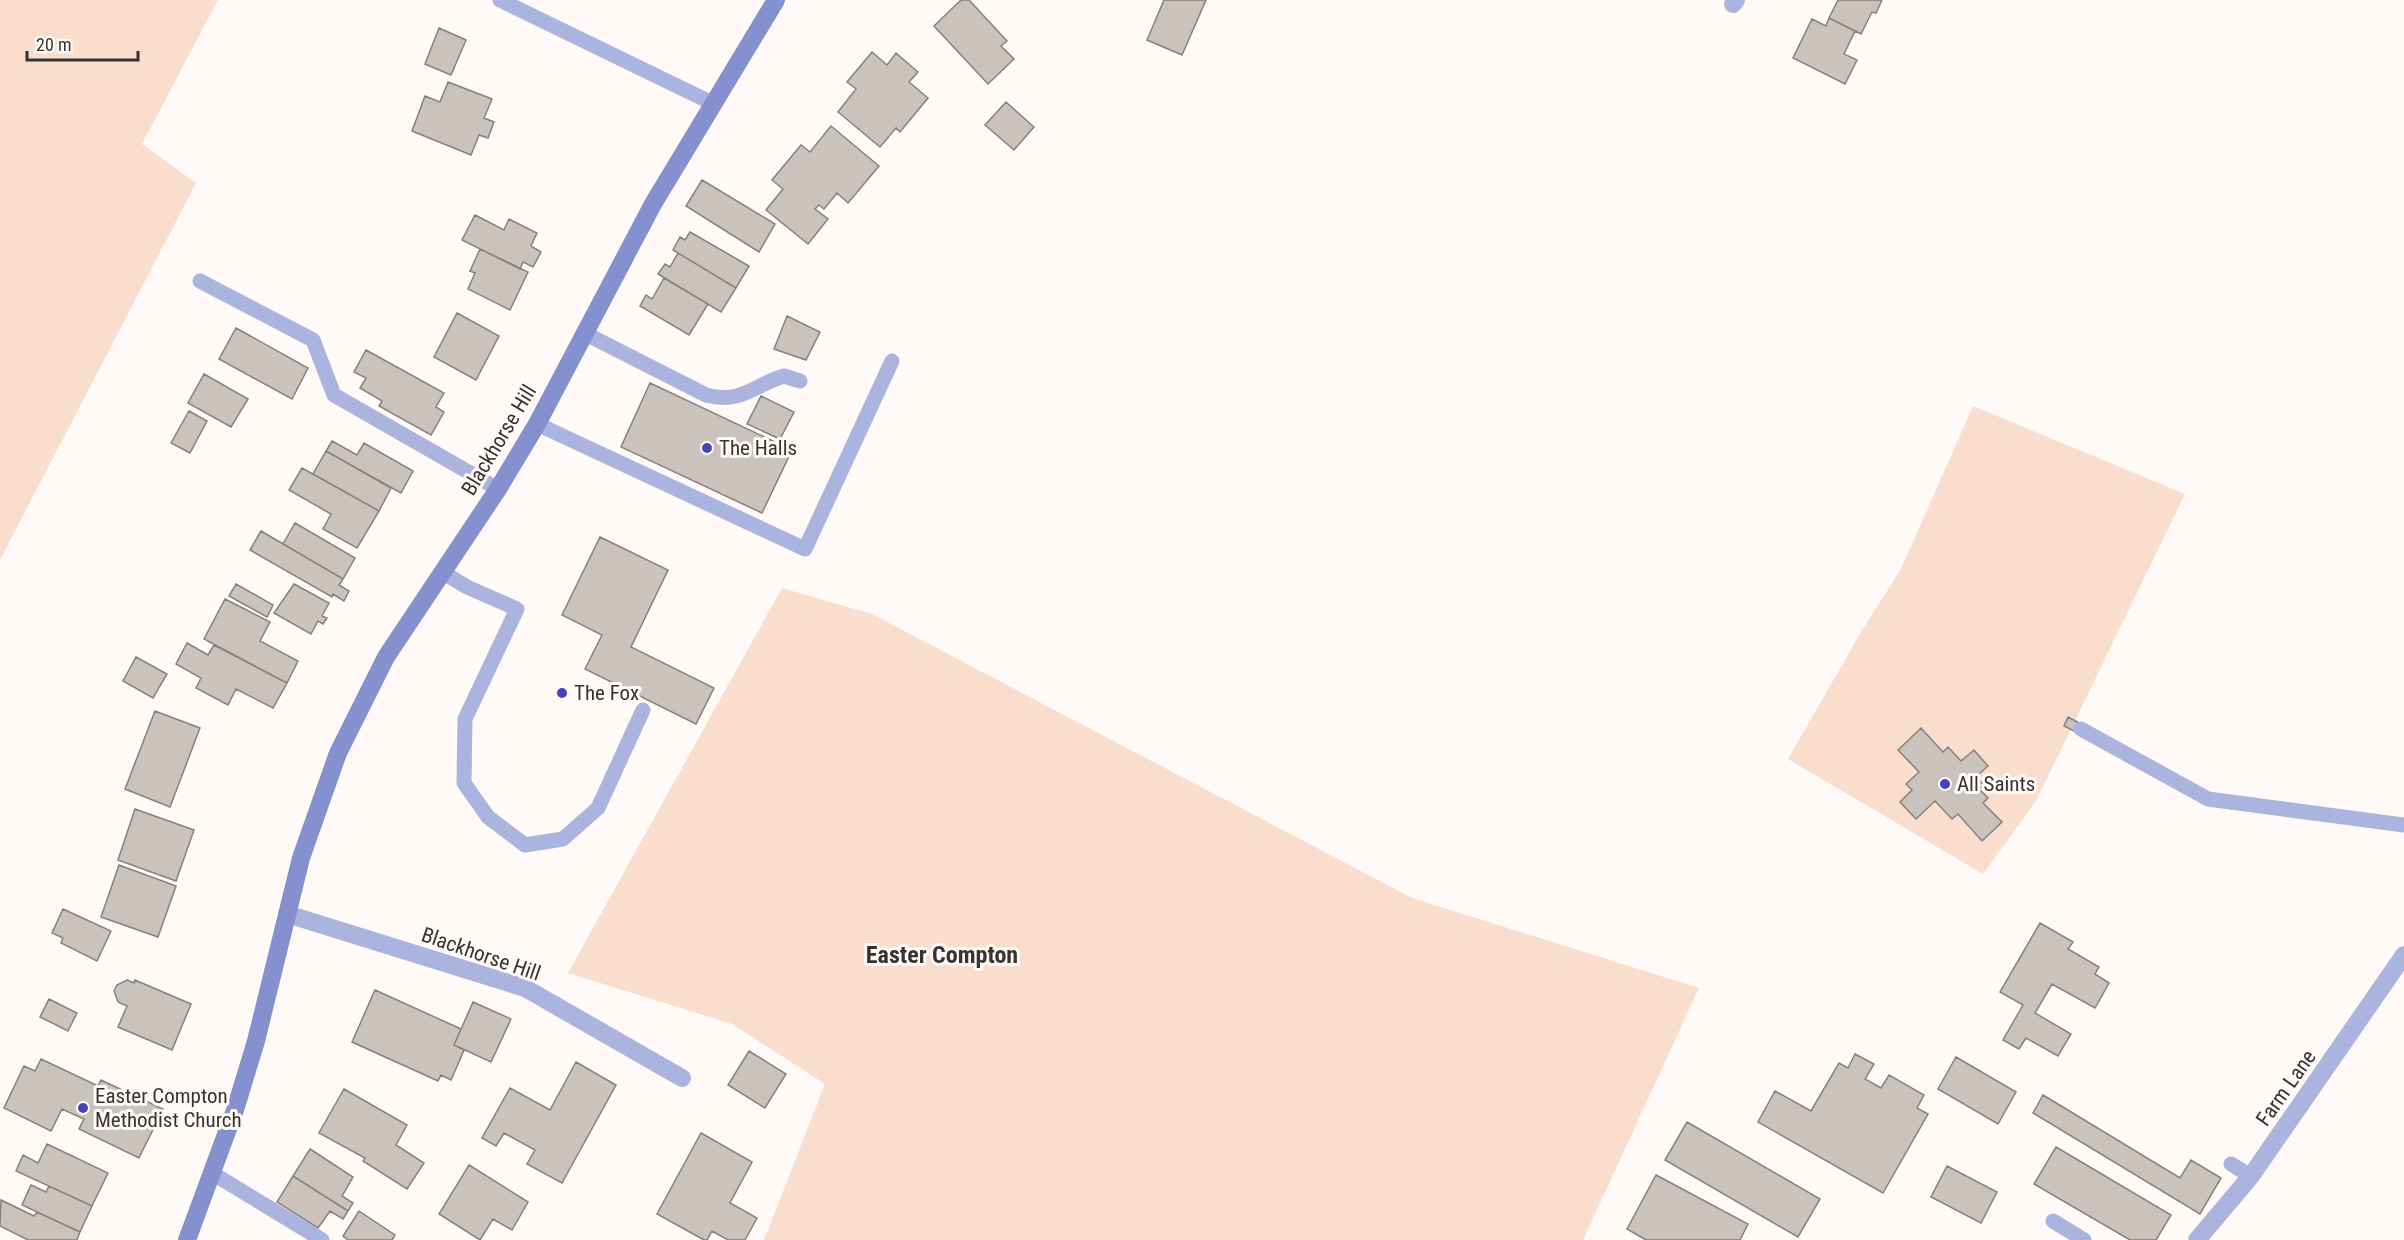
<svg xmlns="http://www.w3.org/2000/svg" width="2404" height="1240" font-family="'Roboto Condensed',sans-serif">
  <rect width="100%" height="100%" fill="#fffaf7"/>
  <path fill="#f9dece" d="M 0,0 L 218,0 L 142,144 L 196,183 L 0,560 Z
    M 1973,406 L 2185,494 L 2036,801 L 1983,874 L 1788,759 L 1861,632 L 1901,569 Z
    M 782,588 L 872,614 L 1412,898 L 1699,988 L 1583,1240 L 764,1240 L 825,1084 L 732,1024 L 568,973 Z"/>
  <path fill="#cac2bd" stroke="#88807b" stroke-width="1.5" d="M 961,0 L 969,0 L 1007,41 L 1001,46 L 1014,59 L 988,84 L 934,26 Z
    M 1164,0 L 1206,0 L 1182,55 L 1147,40 Z
    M 1838,0 L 1882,0 L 1876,13 L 1872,12 L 1861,34 L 1829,18 Z
    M 1829,18 L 1855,31 L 1844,54 L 1857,60 L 1845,84 L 1793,58 L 1812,19 L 1826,26 Z
    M 439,28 L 466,40 L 451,75 L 425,64 Z
    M 872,52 L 887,65 L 896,53 L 918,72 L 909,82 L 928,98 L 900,132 L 896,128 L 880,147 L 838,112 L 856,89 L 847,82 Z
    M 448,82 L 492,99 L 484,118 L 494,122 L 488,138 L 479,135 L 471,155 L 412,131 L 425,96 L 440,102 Z
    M 1006,102 L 1034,127 L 1014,150 L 985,125 Z
    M 831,126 L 879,166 L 848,203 L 837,193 L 824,209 L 819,205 L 815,209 L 828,219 L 808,244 L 766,210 L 783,189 L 772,180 L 801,145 L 810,152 Z
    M 702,180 L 775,224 L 759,252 L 686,206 Z
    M 475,215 L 504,230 L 509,219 L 537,233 L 531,246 L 541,252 L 533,267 L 523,262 L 520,269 L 462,240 Z
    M 690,232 L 749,266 L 736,288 L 673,250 L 680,237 L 685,240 Z
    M 480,249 L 528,272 L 510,310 L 468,289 L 475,273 L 470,271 Z
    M 678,253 L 736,288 L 721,312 L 658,274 L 665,264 L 670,267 Z
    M 664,278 L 708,304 L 689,335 L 640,306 L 646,295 L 652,299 Z
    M 457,313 L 499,336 L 476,380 L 434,357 Z
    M 787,316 L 820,332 L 806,360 L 774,349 Z
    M 236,328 L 308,368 L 292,399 L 219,359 Z
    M 366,350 L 444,393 L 436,407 L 444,412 L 431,435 L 379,406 L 382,401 L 360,388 L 366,378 L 354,372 Z
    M 204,374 L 248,399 L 231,427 L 188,403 Z
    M 650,383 L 792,450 L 762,513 L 621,447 Z
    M 761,396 L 794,412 L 780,439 L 747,424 Z
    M 189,411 L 207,421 L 190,453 L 171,443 Z
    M 332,441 L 357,455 L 364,443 L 413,471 L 401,493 L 326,451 Z
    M 326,451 L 391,488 L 379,511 L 313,474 Z
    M 302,468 L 379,511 L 357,548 L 323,529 L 331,514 L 289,490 Z
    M 295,523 L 355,558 L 343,579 L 283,544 Z
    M 261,531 L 343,579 L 339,585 L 349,591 L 344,601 L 333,594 L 332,597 L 250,550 Z
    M 600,537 L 668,570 L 631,647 L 714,688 L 696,724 L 585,669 L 602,635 L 562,615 Z
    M 236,584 L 273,605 L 267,617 L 229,596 Z
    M 294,584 L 329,603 L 322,616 L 327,618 L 323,624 L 318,621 L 311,634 L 274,613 Z
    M 225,599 L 270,622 L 260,641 L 298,661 L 287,683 L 204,639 Z
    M 187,643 L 208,655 L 214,645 L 287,683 L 273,708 L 236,689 L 228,705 L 196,688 L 201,678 L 176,664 Z
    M 136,657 L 167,674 L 153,698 L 123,681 Z
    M 155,711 L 200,728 L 170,807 L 125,789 Z
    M 2068,717 L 2083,725 L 2078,733 L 2064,726 Z
    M 1921,728 L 1943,752 L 1948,747 L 1961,761 L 1974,750 L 1988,766 L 1976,777 L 1984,785 L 1979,789 L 1988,798 L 1983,803 L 2002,822 L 1982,841 L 1958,814 L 1952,819 L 1935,801 L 1916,819 L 1900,802 L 1912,790 L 1906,784 L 1919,772 L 1898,750 Z
    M 135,809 L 194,830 L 176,881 L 118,860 Z
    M 119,865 L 176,886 L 158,937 L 101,917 Z
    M 63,909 L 111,931 L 97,961 L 61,943 L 63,938 L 52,933 Z
    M 2040,923 L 2073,942 L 2068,949 L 2099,967 L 2095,974 L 2109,983 L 2095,1008 L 2052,984 L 2035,1013 L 2071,1034 L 2058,1056 L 2026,1038 L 2019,1049 L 2003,1040 L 2023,1005 L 2000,992 Z
    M 127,980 L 134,983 L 135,980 L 191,1004 L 172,1050 L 118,1027 L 127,1006 L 118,1002 L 114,991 L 117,985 Z
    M 375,990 L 461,1029 L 454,1045 L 464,1050 L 451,1080 L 441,1075 L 438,1081 L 352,1042 Z
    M 49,999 L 77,1013 L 68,1031 L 40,1017 Z
    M 473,1002 L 511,1019 L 491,1062 L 454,1045 Z
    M 749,1051 L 786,1074 L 765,1108 L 728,1085 Z
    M 1855,1054 L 1874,1064 L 1865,1079 L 1881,1088 L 1889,1075 L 1924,1095 L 1917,1108 L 1928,1114 L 1883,1193 L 1758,1122 L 1775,1091 L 1811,1111 L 1839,1063 L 1848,1068 Z
    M 1956,1057 L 2016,1092 L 1998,1124 L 1938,1089 Z
    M 41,1059 L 98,1086 L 101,1080 L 163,1109 L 139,1158 L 79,1129 L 84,1119 L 62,1109 L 51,1131 L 4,1108 L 24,1066 L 35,1071 Z
    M 576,1062 L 616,1085 L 562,1183 L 527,1164 L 535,1150 L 504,1133 L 496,1146 L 482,1138 L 510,1088 L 550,1110 Z
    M 344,1089 L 407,1125 L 396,1145 L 424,1163 L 407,1189 L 363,1161 L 365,1158 L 319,1133 Z
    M 2043,1095 L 2180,1178 L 2191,1160 L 2221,1178 L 2200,1214 L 2033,1113 Z
    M 1687,1122 L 1820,1199 L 1798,1237 L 1665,1160 Z
    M 701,1133 L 752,1162 L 730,1203 L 757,1218 L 745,1240 L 728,1240 L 712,1231 L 707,1240 L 704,1240 L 657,1214 Z
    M 47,1144 L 108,1173 L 92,1206 L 16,1171 L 23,1155 L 38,1163 Z
    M 2056,1147 L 2171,1215 L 2156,1240 L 2130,1240 L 2034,1184 Z
    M 310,1149 L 353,1177 L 342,1196 L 353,1203 L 348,1211 L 293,1176 Z
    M 469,1165 L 528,1202 L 512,1230 L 493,1219 L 480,1240 L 439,1214 Z
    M 1947,1166 L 1997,1192 L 1981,1223 L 1931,1197 Z
    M 1656,1175 L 1748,1224 L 1740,1240 L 1646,1240 L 1627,1229 Z
    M 293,1176 L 348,1211 L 343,1219 L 330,1211 L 318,1228 L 277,1202 Z
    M 31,1185 L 46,1192 L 49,1186 L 92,1206 L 80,1232 L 22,1205 Z
    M 1,1200 L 34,1216 L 37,1212 L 80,1232 L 77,1240 L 28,1240 L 0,1226 Z
    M 359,1211 L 395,1235 L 392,1240 L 348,1240 L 343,1236 Z"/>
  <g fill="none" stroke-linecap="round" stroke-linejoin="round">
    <path stroke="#abb4df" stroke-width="15" d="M 500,0 L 712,103
      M 200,281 L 313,340 L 334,395 L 498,489
      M 586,334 L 706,395 C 743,404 751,386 784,376 L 800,381
      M 537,424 L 805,549 L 892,361
      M 442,572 L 467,587 L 517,609 L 465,719 L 464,783 L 488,817 L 525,845 L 563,839 L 598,808 L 643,710
      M 2081,729 L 2208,799 L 2404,825
      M 2231,1164 L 2251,1176
      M 212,1173 L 322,1240
      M 2053,1221 L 2084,1240"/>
    <path stroke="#abb4df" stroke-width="18" d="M 1733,4 L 1736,0
      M 287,914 L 525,988 L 682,1078
      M 2197,1240 L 2251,1176 L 2404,955"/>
    <path stroke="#8591cf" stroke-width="18" d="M 187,1240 L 235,1110 L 256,1041 L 301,858 L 338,753 L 386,657 L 498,489 L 537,424 L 653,204 L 776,0"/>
  </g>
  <g fill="#4246ba" stroke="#fffaf7" stroke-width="2">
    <circle cx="707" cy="448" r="6"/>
    <circle cx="562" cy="693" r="6"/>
    <circle cx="1945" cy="784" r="6"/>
    <circle cx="83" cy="1108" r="6"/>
  </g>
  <g text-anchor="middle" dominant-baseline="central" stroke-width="6" stroke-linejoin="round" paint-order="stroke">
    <g font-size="21" fill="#373331" stroke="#fffaf7">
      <text transform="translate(499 440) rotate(-59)">Blackhorse Hill</text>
      <text transform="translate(481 954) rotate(19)">Blackhorse Hill</text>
      <text transform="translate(2286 1088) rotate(-55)">Farm Lane</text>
    </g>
    <g font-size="21" fill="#373331" stroke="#fffaf7" text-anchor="start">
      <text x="719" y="448">The Halls</text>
      <text x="574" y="693">The Fox</text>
      <text x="1957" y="784">All Saints</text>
      <text x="95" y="1096">Easter Compton<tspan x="95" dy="24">Methodist Church</tspan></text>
    </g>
    <g font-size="24" font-weight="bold" fill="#373331" stroke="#fffaf7">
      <text x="942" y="955">Easter Compton</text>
    </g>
  </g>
  <path d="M27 51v9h111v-9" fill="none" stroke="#373331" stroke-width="3"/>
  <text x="36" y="51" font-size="18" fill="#373331" stroke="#fffaf7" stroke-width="4.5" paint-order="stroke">20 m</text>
</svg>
